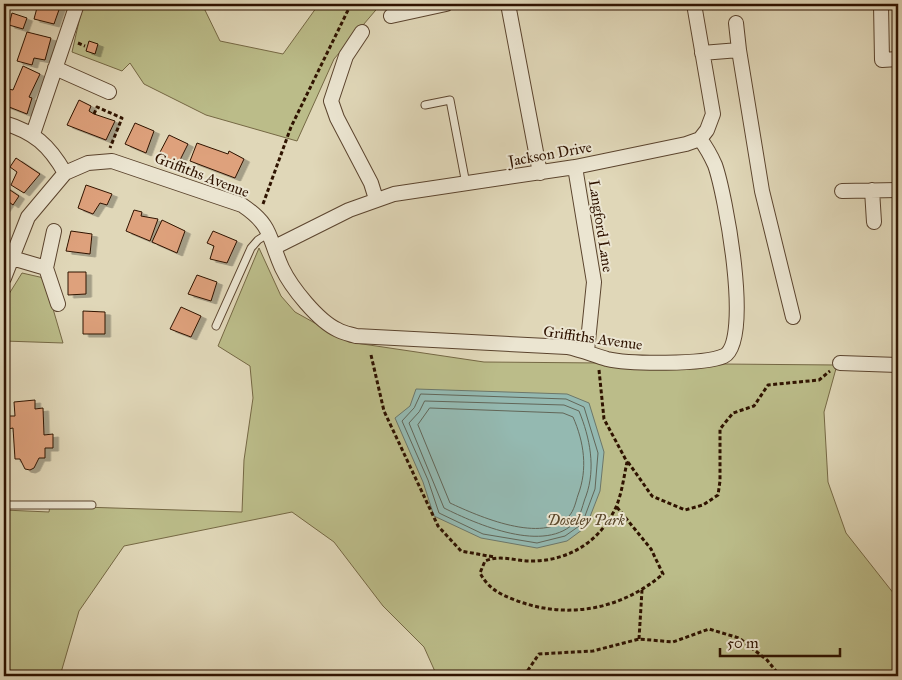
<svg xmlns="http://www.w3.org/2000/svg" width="902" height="680" font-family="'IM FELL Great Primer',serif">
  <defs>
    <filter id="shadow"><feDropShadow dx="5.5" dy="3" stdDeviation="0" flood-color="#0004"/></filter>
  </defs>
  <rect width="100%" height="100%" fill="#e0d7b8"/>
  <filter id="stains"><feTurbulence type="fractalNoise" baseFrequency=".004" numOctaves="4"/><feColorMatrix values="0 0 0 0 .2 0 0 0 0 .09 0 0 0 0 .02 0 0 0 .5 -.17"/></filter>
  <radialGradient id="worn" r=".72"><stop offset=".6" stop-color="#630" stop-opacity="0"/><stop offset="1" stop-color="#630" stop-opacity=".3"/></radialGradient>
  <path fill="#bbbc89" stroke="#756844" d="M 83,4 L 202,4 L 220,41 L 283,54 L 319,4 L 381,4 L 334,59 L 297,141 L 206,115 L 144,84 L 130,63 L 122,71 L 72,52 Z
    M 259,248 L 281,296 L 295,312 L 349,342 L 484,362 L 837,365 L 824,412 L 828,482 L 846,533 L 898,599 L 898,671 L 881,676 L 437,676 L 424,647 L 383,606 L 334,542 L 292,512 L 124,546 L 79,611 L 60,676 L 4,676 L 4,510 L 49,512 L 50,506 L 242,512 L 244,460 L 253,398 L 250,366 L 218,346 Z
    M 22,273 L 44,278 L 63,343 L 4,341 L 4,302 Z"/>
  <path fill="#94b9b1" stroke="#6c776a" d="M 416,389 L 567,394 L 589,403 L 604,452 L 600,491 L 586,527 L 567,541 L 537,548 L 481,538 L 434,516 L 423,482 L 395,418 L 410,406 Z"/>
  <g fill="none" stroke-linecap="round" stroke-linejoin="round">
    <path stroke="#626658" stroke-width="1" d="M 421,394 L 566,399 L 584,407 L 598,453 L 595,489 L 582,524 L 565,536 L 537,543 L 483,534 L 439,513 L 428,480 L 402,421 L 414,408 Z
      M 425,401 L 564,405 L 579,411 C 590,438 596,468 586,496 C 583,503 581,515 576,521 C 546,555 476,524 444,508 L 409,423 L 419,412 Z
      M 430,408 L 563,413 L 573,417 C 584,442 588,469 578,495 C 576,501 574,511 569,516 C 543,545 478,516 450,503 L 418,425 Z"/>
  </g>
  <path fill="#dea17c" stroke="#2f1300" filter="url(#shadow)" d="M 38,4 L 61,4 L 54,24 L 34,19 Z
    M 12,13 L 27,18 L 23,29 L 9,25 Z
    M 27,32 L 51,38 L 45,60 L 34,58 L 32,65 L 17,61 Z
    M 89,41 L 98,44 L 95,54 L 86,51 Z
    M 23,66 L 40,74 L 29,97 L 32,98 L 27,114 L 4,105 L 4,88 L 13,90 Z
    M 79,100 L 91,106 L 89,111 L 94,114 L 115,121 L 106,140 L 67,125 Z
    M 135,123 L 154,131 L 146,153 L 125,144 Z
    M 169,135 L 188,144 L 178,164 L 158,156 Z
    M 197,143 L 228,154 L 229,151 L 244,159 L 235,178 L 190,161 Z
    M 16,158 L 40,174 L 24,193 L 11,185 L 17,172 L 10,167 Z
    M 86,185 L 112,194 L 107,205 L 100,203 L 93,214 L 78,208 Z
    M 4,186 L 19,196 L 13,205 L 9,202 L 4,209 Z
    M 134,210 L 142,212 L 141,216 L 158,219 L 150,241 L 126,231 Z
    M 162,220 L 185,231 L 177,253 L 152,242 Z
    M 71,231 L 92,234 L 90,254 L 66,251 Z
    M 213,231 L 237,241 L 227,263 L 210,259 L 214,246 L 207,243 Z
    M 68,272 L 86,272 L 86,294 L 68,295 Z
    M 197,275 L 217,282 L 211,301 L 188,294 Z
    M 181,307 L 201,316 L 191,337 L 170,329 Z
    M 83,311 L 105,312 L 105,334 L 83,334 Z
    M 35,400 L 35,409 L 43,408 L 44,435 L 53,434 L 53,448 L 45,448 L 45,458 L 39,458 L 34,468 L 30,470 L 25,469 L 20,459 L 15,459 L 13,428 L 8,429 L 8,416 L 15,416 L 14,402 Z"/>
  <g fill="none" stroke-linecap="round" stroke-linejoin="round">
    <g stroke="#5b442e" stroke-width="9">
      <path id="lane" d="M 425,105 L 450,100 L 466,184
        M 216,326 L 251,248 L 258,240 L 269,233
        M 4,505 L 92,505"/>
    </g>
    <g stroke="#5b442e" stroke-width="16">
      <path id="street" d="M 508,4 L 540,173
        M 881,4 L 882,60 L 898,59
        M 391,16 L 446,4
        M 736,23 L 739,50
        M 362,32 L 346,56 L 331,101 L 337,118 L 371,183 L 376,199
        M 702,53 L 739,50 L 762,191 L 793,317
        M 55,68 L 109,92
        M 4,123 C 34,132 49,145 65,173
        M 33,134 L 77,4
        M 575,167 L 594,282 L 587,351
        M 872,190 L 874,222
        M 842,191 L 898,190
        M 275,247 L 349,210 L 394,194 L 575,167 L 686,144 L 700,139 L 707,130 L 713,114 L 694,4
        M 12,258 L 46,268 L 58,304
        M 46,268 L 54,231
        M 4,278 L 28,217 L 65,173 L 88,163 L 112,161 L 242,205 C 273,226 268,237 282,268 C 291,287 318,321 338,330 C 343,333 350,334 356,336 L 567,347 C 582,350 593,355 607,359 C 628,364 704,365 724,356 C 753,341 725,193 715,165 C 711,156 706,147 700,139
        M 840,363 L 898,365"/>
    </g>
    <path stroke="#2f1300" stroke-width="3" stroke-dasharray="4 2.5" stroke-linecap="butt" d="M 78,43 L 85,46
      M 94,114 L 97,107 L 122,118 L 110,148
      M 263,204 L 291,127 L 351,4
      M 371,355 L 384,411 L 438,526 L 461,551 L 494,557
      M 599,370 L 604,419 L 627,462 C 624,476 622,493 616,507 C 601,540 571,560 534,561 C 517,562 502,554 485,561 L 480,573 C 488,588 499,594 515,600 C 566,620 621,610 663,574 L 651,549 L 616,506
      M 628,462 L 652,496 L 685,510 L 703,505 L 718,495 L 720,481 L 720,429 L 733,413 L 754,406 L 768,385 L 819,380 L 830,371
      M 639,639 L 642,590
      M 524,676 L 539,654 L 593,651 L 639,639 L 673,642 L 709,629 L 739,638 L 767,660 L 780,676"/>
    <use href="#lane" stroke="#ebe5d1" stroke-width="7"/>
    <use href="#street" stroke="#ebe5d1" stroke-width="14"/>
  </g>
  <g text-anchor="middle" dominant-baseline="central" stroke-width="4" stroke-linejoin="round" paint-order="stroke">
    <g font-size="15" fill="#2f1300" stroke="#ebe5d1">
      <text transform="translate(550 154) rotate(-10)">Jackson Drive</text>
      <text transform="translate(202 175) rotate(21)">Griffiths Avenue</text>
      <text transform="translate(601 226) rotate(81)">Langford Lane</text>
      <text transform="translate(593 338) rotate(8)">Griffiths Avenue</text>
    </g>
    <g font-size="15" font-style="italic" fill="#594629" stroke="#ebe5d1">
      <text x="586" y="520">Doseley Park</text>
    </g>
  </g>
  <rect width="902" height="680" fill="none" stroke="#e0d7b8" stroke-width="20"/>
  <rect x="5" y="5" width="892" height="670" fill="none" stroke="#2f1300" stroke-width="2.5"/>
  <rect x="10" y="10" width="882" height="660" fill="none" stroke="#2f1300"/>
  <path d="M720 648v8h120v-8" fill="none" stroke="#2f1300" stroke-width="2.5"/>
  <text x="727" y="648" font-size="15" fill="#2f1300" stroke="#ebe5d1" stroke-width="4" paint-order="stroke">50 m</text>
  <rect width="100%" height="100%" filter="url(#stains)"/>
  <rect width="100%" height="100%" fill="url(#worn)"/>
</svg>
